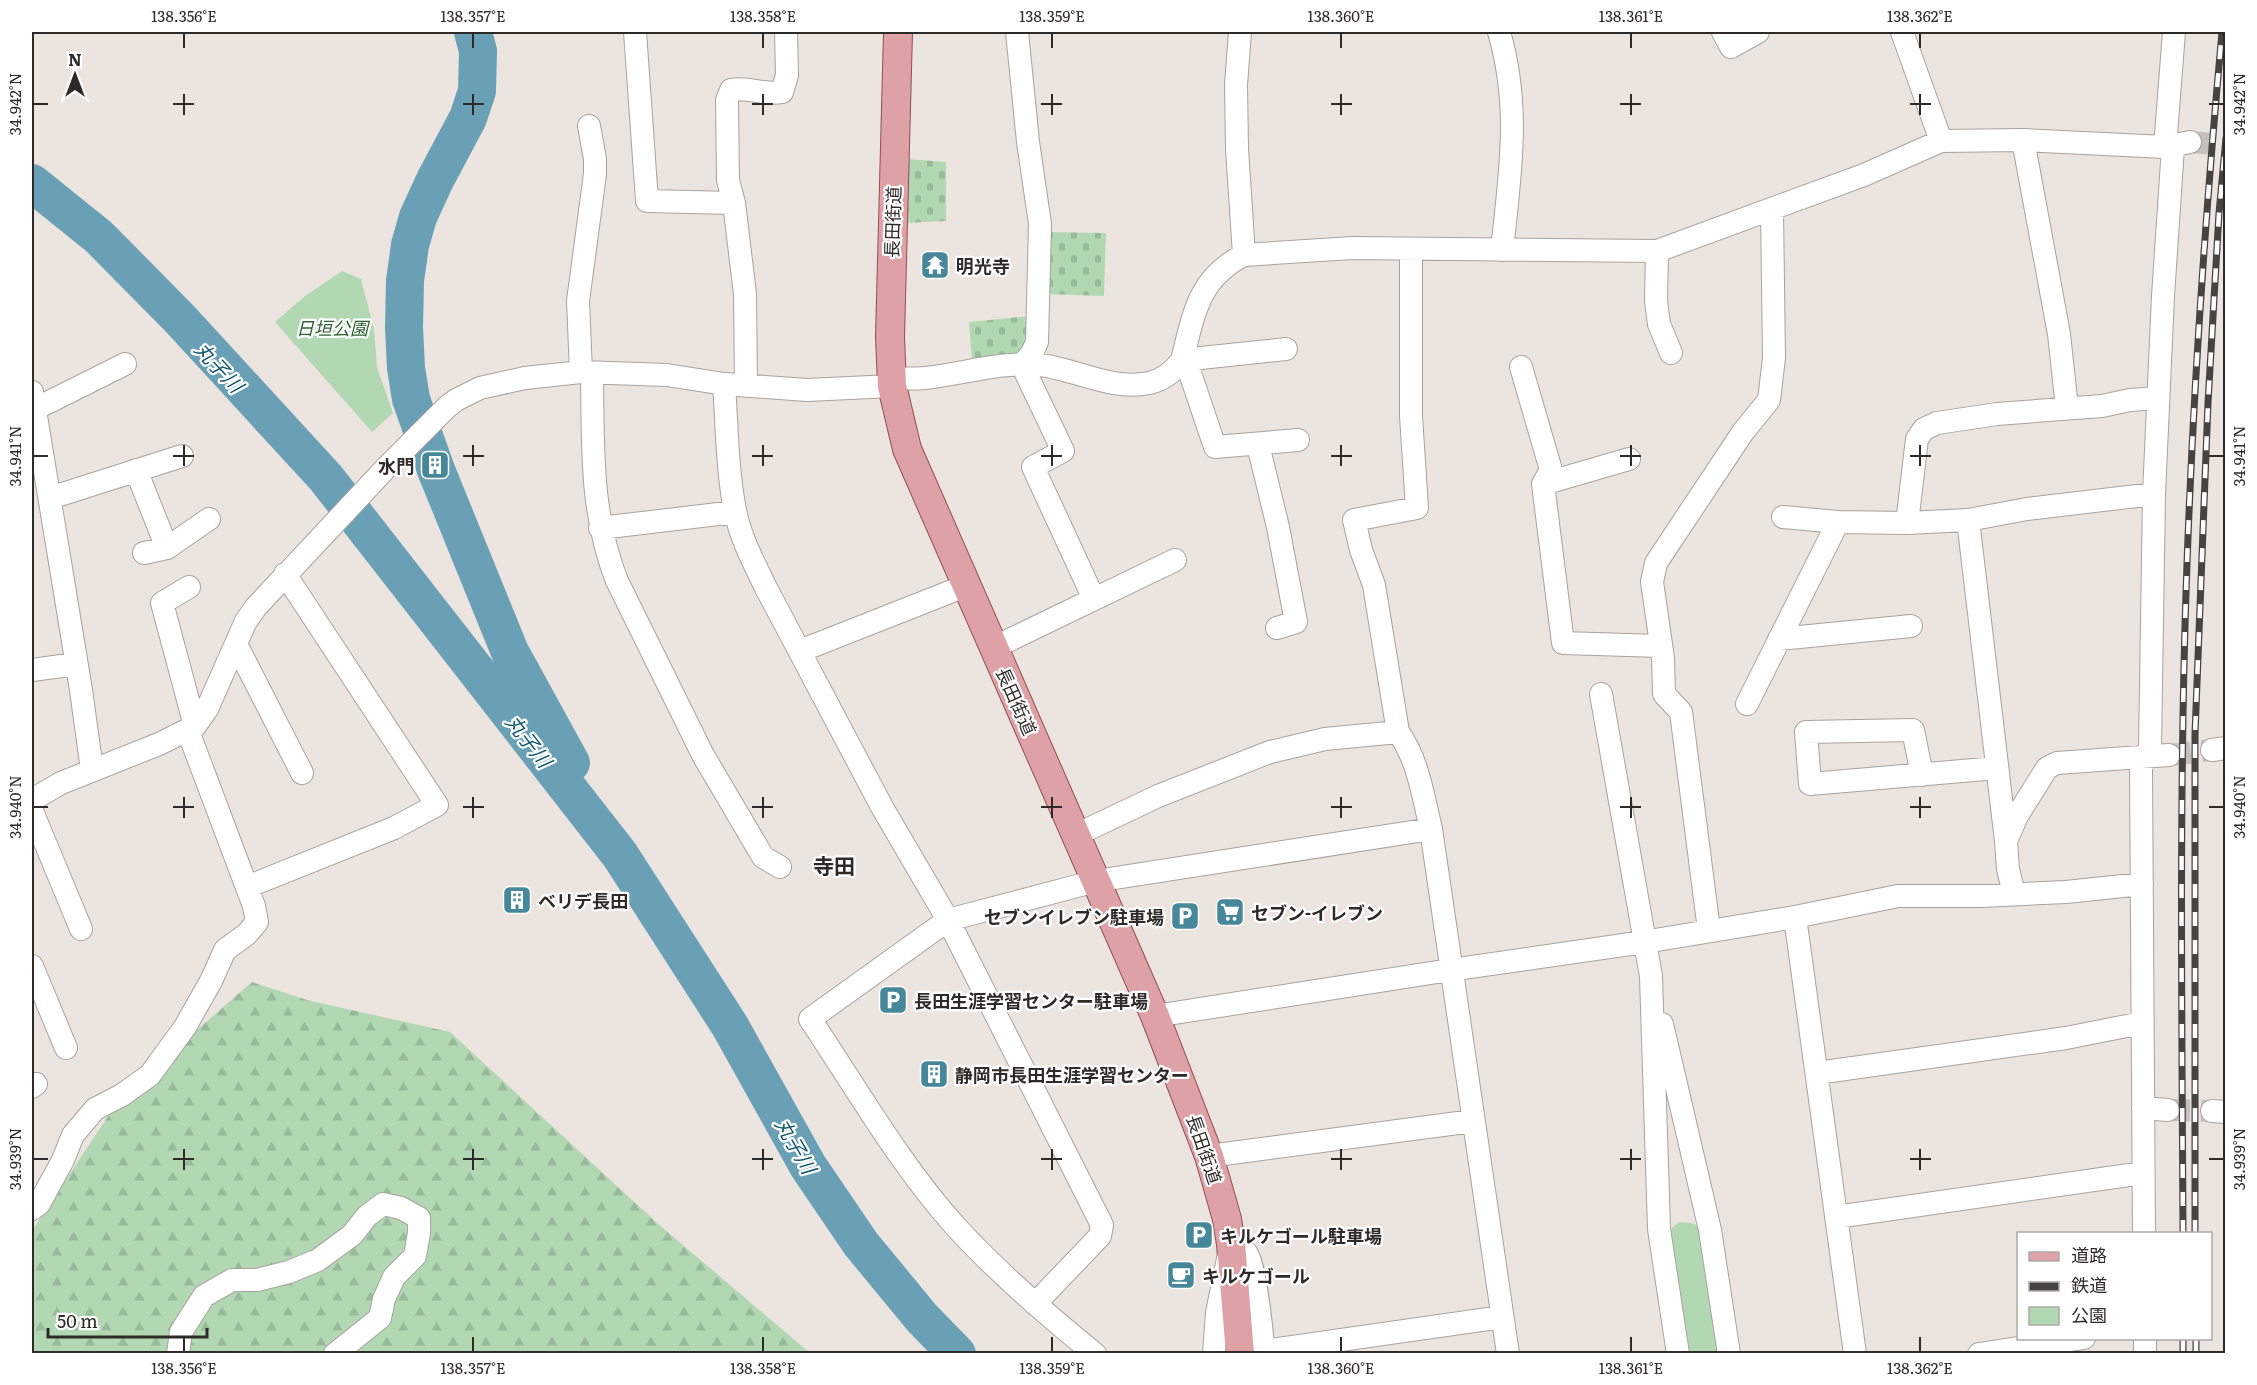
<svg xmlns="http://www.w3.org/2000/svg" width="2257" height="1385" font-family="Literata,'Noto Sans JP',serif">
  <defs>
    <pattern id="forest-firs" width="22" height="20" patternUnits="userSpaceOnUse" patternTransform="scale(1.5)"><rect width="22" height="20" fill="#b2d8b3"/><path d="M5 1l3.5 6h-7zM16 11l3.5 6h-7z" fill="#99ba9a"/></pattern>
    <pattern id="cemetery-stones" width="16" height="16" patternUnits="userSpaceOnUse" patternTransform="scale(1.5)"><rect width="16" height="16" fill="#b2d8b3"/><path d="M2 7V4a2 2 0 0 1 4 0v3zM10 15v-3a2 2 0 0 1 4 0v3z" fill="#99ba9a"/></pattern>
  </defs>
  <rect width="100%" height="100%" fill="#ece5df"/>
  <path fill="#b2d8b3" d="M 342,271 L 361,279 L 374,329 L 377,367 L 393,413 L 372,432 L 275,322 L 305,296 Z
    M 1679,1222 L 1691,1223 L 1699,1226 L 1722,1353 L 1686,1353 L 1668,1240 L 1672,1228 Z"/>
  <path fill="url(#forest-firs)" d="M 252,982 L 307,1000 L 450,1032 L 657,1223 L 810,1353 L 32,1354 L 32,1231 L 122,1095 Z"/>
  <path fill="url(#cemetery-stones)" d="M 907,159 L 946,162 L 946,221 L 906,223 Z
    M 1044,232 L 1106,233 L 1104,296 L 1045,294 Z
    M 1032,316 L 1023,356 L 972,361 L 969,322 Z"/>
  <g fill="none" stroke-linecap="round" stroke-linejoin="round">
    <path stroke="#6aa0b6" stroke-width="38" d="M 473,32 L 478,51 L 477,91 L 468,118 L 435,180 L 418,217 L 410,245 L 405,281 L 404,327 L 406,368 L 411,399 L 436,470 L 510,652 L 571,763
      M 32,183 L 99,237 L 180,319 L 326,478 L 620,855 L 730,1026 L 808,1166 L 861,1244 L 922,1318 L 957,1354"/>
    <path stroke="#c6c0ba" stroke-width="22" stroke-dasharray="22 11" stroke-linecap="butt" d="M 2190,142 L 2226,145
      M 2169,755 L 2212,750
      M 2168,1110 L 2212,1111"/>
    <g stroke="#a9a29d" stroke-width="24">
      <path id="minor" d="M 635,32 L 647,201 L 734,203
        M 1017,32 L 1028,142 L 1040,224 L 1037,342 L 1032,353 L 1022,365 L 1063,451 L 1033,467 L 1094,599
        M 1240,32 L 1236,85 L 1237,149 L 1244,255
        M 1499,32 C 1521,107 1510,174 1502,250
        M 1723,32 L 1731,47 L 1758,32
        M 1902,32 L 1941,141
        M 2023,140 L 2059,334 L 2067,408
        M 2165,147 L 2174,32
        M 1657,251 L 1656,301 L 1659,324 L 1671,353
        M 1182,360 L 1286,349
        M 1180,363 L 1190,373 L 1215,447 L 1298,440
        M 1521,367 L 1551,470 L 1543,484 L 1563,643 L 1660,646
        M 581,372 L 578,301 L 595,174 L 595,159 L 589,126
        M 592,373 C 593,445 590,513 617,581 L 703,755 L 763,857 L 780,867
        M 892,379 C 903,378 914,379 925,378 C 963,374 1001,361 1040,365 C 1075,369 1112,391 1149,383 C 1163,380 1174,371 1182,360 C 1194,314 1198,278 1244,255 L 1352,248 L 1657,251 L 1864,175 L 1941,141 L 2023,140 L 2165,147 L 2190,142
        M 724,384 C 727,426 727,469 735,510 C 740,537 754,563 766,588 L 882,807 L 948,920 L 1102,1225 L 1100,1236 L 1035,1304
        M 746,386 L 745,294 L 734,203 L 728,180 L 727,100 L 731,90 C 749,86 764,96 782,92 L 787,75 L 786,32
        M 32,392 L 81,690 L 92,770
        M 35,409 L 125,364
        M 1258,445 L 1278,527 L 1296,622 L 1277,628
        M 136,470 L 167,548
        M 1543,484 L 1629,459
        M 50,498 L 182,456
        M 1783,517 L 1838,522 L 1907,523 L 1968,520 L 2027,509 L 2154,494
        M 1968,520 L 2006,841
        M 1907,523 L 1917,439 L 1924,429 L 1937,423 L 1997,414 L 2102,406 L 2130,400 L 2158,398
        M 600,528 L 735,512
        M 144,553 L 167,548 L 209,519
        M 189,587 L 162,603 L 195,726
        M 1779,639 L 1911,626
        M 236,644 L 302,773
        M 993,648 L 1175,560
        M 800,651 L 965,586
        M 32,670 L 76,664
        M 1601,694 L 1651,976 L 1659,1229 L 1678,1354
        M 1747,704 L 1838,522
        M 1398,732 C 1418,759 1423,796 1431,829
        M 2212,750 L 2226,748
        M 1922,775 L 1913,730 L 1806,732 L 1810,784 L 1997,768
        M 32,800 L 61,783 L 159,744 L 195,726 L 207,709 L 246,621 L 256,607 L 385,469 L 447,407 L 456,400 L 480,388 L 525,378 L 581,372 L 667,375 L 724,384 L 807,390 L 892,386
        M 32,811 L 81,929
        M 1076,835 L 1158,796 L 1270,752 L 1325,739 L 1398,732 L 1374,585 L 1361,550 L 1354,520 L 1417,508 L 1411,416 L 1411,249
        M 247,887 L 394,828 L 437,805 L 285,574
        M 2014,894 L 2008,869 L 2006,841 L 2017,816 L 2047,768 L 2057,763 L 2169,755
        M 1795,917 L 1855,1354
        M 1709,930 L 1681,712 L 1664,694 L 1663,658 L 1652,582 L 1656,563 L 1743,432 L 1769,400 L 1774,358 L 1772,209
        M 32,966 L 66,1048
        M 1155,1016 L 1450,970 L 1644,942 L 1795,917 L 1898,896 L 1981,896 L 2066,892 L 2142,884
        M 1662,1024 L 1710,1230 L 1729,1354
        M 1817,1073 L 2066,1038 L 2142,1023
        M 32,1087 L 36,1084
        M 2143,1108 L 2168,1110
        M 2212,1111 L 2226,1112
        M 1209,1156 L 1473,1121
        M 32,1209 L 39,1204 L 63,1160 L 73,1135 L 95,1109 L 122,1095 L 150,1075 L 185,1027 L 211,981 L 225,950 L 247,934 L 257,922 L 254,906 L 188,731
        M 1836,1217 L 2143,1173
        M 2144,1234 L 2141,768 L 2143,758 L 2150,749 L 2154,494 L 2163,296 L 2173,147
        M 2145,1338 L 2145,1354
        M 1264,1351 L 1502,1317
        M 178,1354 L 181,1332 L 204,1296 L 232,1280 L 257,1280 L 289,1272 L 318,1260 L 352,1235 L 367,1216 L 383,1204 L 401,1208 L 419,1218 L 419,1233 L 415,1256 L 394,1277 L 384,1299 L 380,1318 L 335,1354
        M 1095,1354 C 1047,1315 999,1274 957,1228 C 900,1165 857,1089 810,1019 L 948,920 L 1096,881 L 1431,829 L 1508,1354
        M 1214,1354 L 1217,1313 L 1231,1244 C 1237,1246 1243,1248 1247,1254 C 1256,1268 1262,1334 1264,1354
        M 1979,1354 L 2084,1338"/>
    </g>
    <g stroke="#914f54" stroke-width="30">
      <path id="major" d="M 898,32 L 890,337 L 892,386 L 907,449 L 1155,1016 L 1209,1156 L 1227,1219 L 1231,1244 L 1240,1354"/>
    </g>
    <use href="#minor" stroke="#fff" stroke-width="22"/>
    <use href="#major" stroke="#dda1a6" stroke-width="28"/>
    <g stroke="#474341" stroke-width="7">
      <path id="rail" d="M 2183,1234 C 2182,1020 2179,806 2186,593 C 2192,405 2205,218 2222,32
        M 2195,1234 L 2195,734 L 2208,403 L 2219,213 L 2226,138
        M 2183,1338 L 2183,1354
        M 2196,1338 L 2196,1354"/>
    </g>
    <use href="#rail" stroke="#fff" stroke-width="4.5" stroke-dasharray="14" stroke-linecap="butt"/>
  </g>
  <path fill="none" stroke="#2d2a28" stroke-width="2" d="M 184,33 L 184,48M 473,33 L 473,48M 763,33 L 763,48M 1052,33 L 1052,48M 1341,33 L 1341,48M 1631,33 L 1631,48M 1920,33 L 1920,48M 184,94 L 184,115M 473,94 L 473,115M 763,94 L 763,115M 1052,94 L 1052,115M 1341,94 L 1341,115M 1631,94 L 1631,115M 1920,94 L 1920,115M 33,104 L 48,104M 173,104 L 194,104M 463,104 L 484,104M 752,104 L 773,104M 1041,104 L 1062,104M 1331,104 L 1352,104M 1620,104 L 1641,104M 1910,104 L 1931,104M 2209,104 L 2224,104M 184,445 L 184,466M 473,445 L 473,466M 763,445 L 763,466M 1052,445 L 1052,466M 1341,445 L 1341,466M 1631,445 L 1631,466M 1920,445 L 1920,466M 33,456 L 48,456M 173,456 L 194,456M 463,456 L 484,456M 752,456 L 773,456M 1041,456 L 1062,456M 1331,456 L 1352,456M 1620,456 L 1641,456M 1910,456 L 1931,456M 2209,456 L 2224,456M 184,797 L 184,818M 473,797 L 473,818M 763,797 L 763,818M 1052,797 L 1052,818M 1341,797 L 1341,818M 1631,797 L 1631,818M 1920,797 L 1920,818M 33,807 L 48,807M 173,807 L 194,807M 463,807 L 484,807M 752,807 L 773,807M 1041,807 L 1062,807M 1331,807 L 1352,807M 1620,807 L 1641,807M 1910,807 L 1931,807M 2209,807 L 2224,807M 184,1149 L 184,1170M 473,1149 L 473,1170M 763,1149 L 763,1170M 1052,1149 L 1052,1170M 1341,1149 L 1341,1170M 1631,1149 L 1631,1170M 1920,1149 L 1920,1170M 33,1159 L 48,1159M 173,1159 L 194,1159M 463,1159 L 484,1159M 752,1159 L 773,1159M 1041,1159 L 1062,1159M 1331,1159 L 1352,1159M 1620,1159 L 1641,1159M 1910,1159 L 1931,1159M 2209,1159 L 2224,1159M 184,1337 L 184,1352M 473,1337 L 473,1352M 763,1337 L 763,1352M 1052,1337 L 1052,1352M 1341,1337 L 1341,1352M 1631,1337 L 1631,1352M 1920,1337 L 1920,1352"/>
  <defs>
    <g id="temple-square" transform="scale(1.5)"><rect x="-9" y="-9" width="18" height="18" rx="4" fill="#468899" stroke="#fff"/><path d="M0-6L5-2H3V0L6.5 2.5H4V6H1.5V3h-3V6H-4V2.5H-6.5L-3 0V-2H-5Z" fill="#fff"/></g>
    <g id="building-square" transform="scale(1.5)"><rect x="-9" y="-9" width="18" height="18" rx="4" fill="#468899" stroke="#fff"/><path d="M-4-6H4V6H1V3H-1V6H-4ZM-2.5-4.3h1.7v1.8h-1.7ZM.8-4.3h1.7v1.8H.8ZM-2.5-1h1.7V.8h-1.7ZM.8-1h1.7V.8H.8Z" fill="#fff"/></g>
    <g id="supermarket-square" transform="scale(1.5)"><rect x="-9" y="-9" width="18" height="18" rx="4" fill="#468899" stroke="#fff"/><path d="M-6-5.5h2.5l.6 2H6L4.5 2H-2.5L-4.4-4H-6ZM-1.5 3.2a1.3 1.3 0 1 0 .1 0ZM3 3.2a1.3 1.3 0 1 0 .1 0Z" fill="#fff"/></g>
    <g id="parking-square" transform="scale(1.5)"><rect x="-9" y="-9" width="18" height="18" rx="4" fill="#468899" stroke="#fff"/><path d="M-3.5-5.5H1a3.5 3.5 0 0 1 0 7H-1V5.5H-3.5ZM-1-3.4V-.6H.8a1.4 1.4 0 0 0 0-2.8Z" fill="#fff"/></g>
    <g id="cafe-square" transform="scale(1.5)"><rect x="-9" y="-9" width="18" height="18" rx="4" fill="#468899" stroke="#fff"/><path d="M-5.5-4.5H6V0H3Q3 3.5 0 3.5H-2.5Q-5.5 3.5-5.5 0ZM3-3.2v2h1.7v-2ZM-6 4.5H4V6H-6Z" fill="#fff"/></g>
  </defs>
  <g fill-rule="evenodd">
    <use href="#temple-square" x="935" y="265"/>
    <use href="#building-square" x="435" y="465"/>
    <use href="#building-square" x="517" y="900"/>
    <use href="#supermarket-square" x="1230" y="912"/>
    <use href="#parking-square" x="1185" y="916"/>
    <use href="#parking-square" x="893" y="1000"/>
    <use href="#building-square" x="934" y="1074"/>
    <use href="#parking-square" x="1199" y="1235"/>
    <use href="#cafe-square" x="1181" y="1275"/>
  </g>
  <g text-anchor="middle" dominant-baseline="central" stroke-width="4.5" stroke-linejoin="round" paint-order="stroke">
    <g font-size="18" fill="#2d2a28" stroke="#fff">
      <text transform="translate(892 222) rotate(-88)">長田街道</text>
      <text transform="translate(1017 701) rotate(66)">長田街道</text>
      <text transform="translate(1205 1149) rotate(71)">長田街道</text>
    </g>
    <g font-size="18" font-weight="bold" fill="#2d2a28" stroke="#fff" text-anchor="start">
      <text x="956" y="265">明光寺</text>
      <text x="414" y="465" text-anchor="end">水門</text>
      <text x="538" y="900">ベリデ長田</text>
      <text x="1251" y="912">セブン-イレブン</text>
      <text x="1164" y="916" text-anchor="end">セブンイレブン駐車場</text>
      <text x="914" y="1000">長田生涯学習センター駐車場</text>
      <text x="955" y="1074">静岡市長田生涯学習センター</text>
      <text x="1220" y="1235">キルケゴール駐車場</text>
      <text x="1202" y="1275">キルケゴール</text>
    </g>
    <g font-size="18" font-style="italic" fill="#2d6232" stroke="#fff">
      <text x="332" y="327">日垣公園</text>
    </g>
    <g font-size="20" font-style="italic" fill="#115971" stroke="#fff">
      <text transform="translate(220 366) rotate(47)">丸子川</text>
      <text transform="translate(530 740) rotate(52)">丸子川</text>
      <text transform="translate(797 1145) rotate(60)">丸子川</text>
    </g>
    <g font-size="21" font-weight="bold" fill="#2d2a28" stroke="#fff">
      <text x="834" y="864">寺田</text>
    </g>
  </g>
  <rect width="2257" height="1385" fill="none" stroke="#ffffff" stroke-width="66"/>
  <rect x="2017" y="1232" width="195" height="108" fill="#ffffff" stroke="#abaaa9" stroke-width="1.5"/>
  <rect x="2029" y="1252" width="30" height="9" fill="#dda1a6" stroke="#abaaa9" stroke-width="1.5"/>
  <text x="2071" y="1262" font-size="18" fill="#2d2a28">道路</text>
  <rect x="2029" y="1282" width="30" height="9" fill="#474341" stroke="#abaaa9" stroke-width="1.5"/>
  <text x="2071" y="1292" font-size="18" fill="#2d2a28">鉄道</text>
  <rect x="2029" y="1307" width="30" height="18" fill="#b2d8b3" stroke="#abaaa9" stroke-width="1.5"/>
  <text x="2071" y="1322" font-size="18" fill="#2d2a28">公園</text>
  <g transform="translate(75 75)" stroke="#ffffff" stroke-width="4.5" paint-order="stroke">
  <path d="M0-4.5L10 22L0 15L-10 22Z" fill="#2d2a28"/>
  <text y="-9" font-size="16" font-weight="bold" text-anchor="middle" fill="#2d2a28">N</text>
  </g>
  <path d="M48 1328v9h159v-9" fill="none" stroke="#2d2a28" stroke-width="3"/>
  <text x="57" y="1328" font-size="18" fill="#2d2a28" stroke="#ffffff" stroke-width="4.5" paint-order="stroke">50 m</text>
  <rect x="33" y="33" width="2191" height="1319" fill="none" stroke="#2d2a28" stroke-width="2"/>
  <g font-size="15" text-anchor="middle" fill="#2d2a28">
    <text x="184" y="22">138.356°E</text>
    <text x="473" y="22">138.357°E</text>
    <text x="763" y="22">138.358°E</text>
    <text x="1052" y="22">138.359°E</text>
    <text x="1341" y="22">138.360°E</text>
    <text x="1631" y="22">138.361°E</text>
    <text x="1920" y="22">138.362°E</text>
    <text transform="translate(16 104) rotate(-90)" y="5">34.942°N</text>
    <text transform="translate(2240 104) rotate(-90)" y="5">34.942°N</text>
    <text transform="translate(16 456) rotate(-90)" y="5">34.941°N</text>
    <text transform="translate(2240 456) rotate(-90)" y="5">34.941°N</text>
    <text transform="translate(16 807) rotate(-90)" y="5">34.940°N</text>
    <text transform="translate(2240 807) rotate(-90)" y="5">34.940°N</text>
    <text transform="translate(16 1159) rotate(-90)" y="5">34.939°N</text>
    <text transform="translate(2240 1159) rotate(-90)" y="5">34.939°N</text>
    <text x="184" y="1374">138.356°E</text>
    <text x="473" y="1374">138.357°E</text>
    <text x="763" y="1374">138.358°E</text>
    <text x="1052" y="1374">138.359°E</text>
    <text x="1341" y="1374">138.360°E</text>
    <text x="1631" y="1374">138.361°E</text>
    <text x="1920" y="1374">138.362°E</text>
  </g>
</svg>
